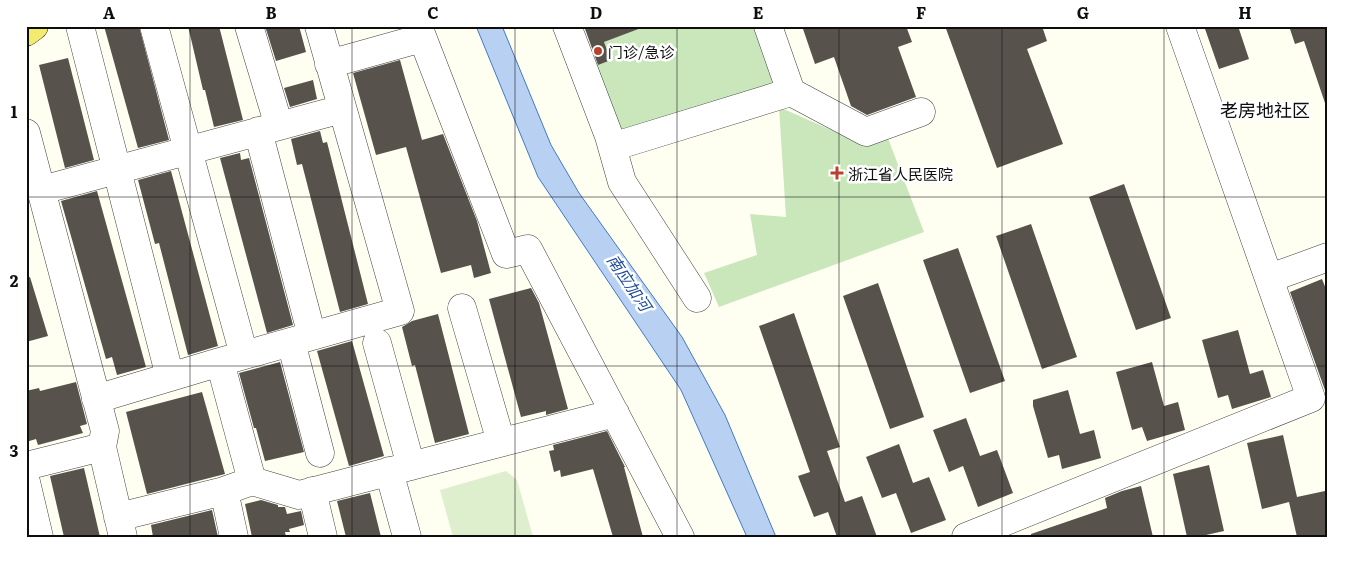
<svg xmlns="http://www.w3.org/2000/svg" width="1354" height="563" font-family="Literata,'Noto Sans SC',serif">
  <rect width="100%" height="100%" fill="#fefef1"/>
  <path fill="#cae7bb" d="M 644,26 L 760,26 L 778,84 L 620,134 L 594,66 L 611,60 L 604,42 Z
    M 779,107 L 863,144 L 887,136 L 924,232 L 719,307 L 704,273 L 757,255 L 750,214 L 786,217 Z"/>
  <path fill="#ddefcd" d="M 506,471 L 517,480 L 533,537 L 453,537 L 440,490 Z"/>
  <path fill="#b8d1f3" stroke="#4278c7" d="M 476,26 L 502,26 L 551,145 L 579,193 L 682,337 L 725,415 L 776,537 L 747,537 L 681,390 L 538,177 Z"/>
  <path fill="#57524b" d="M 104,26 L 139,26 L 169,140 L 138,148 Z
    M 188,26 L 219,26 L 243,120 L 214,127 L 205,90 L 203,90 Z
    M 265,26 L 299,26 L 306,52 L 276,61 Z
    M 584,26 L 640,26 L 641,28 L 604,42 L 611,60 L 598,65 Z
    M 802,26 L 906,26 L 912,42 L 898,47 L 916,97 L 867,115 L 851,106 L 834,57 L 815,64 Z
    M 945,26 L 1042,26 L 1047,41 L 1027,49 L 1063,144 L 997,168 Z
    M 1204,26 L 1238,26 L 1249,59 L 1219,69 Z
    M 1289,26 L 1328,26 L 1328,33 L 1325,34 L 1328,42 L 1328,102 L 1325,103 L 1304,41 L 1295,44 Z
    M 68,58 L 94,160 L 65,168 L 39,65 Z
    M 400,60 L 422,140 L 443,134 L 477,221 L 491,273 L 474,278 L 471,265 L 441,273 L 406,147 L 376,155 L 353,73 Z
    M 313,80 L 317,99 L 290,107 L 284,88 Z
    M 320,131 L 323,143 L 327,142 L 368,304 L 340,312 L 302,164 L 297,165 L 291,139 Z
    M 240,153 L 241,160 L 249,158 L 293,325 L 267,333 L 220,158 Z
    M 171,171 L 218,346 L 188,355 L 159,243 L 155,244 L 138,180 Z
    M 1124,184 L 1171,318 L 1136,330 L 1089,197 Z
    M 97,191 L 146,367 L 117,375 L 112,357 L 106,359 L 61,201 Z
    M 1031,224 L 1077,357 L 1042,369 L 996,236 Z
    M 958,248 L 1005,381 L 970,393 L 923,260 Z
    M 30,277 L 48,336 L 26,342 L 26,278 Z
    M 1322,279 L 1328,294 L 1327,407 L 1326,393 L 1290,292 Z
    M 878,283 L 924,417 L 890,429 L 843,296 Z
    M 531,288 L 539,303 L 568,409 L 546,415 L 546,411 L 521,417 L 489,299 Z
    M 794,313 L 840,447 L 827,451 L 845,502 L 862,496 L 877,537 L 837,537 L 828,512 L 814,517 L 798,476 L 810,472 L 759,326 Z
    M 438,314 L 469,434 L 435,443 L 415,365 L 412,366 L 402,327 L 412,321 Z
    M 1238,330 L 1250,374 L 1263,370 L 1271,397 L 1232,409 L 1228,395 L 1218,398 L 1202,340 Z
    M 352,341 L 384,456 L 349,466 L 317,351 Z
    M 280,362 L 304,452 L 265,461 L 256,428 L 254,428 L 239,373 Z
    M 1152,362 L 1164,406 L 1178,402 L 1185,430 L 1147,441 L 1142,427 L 1132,430 L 1116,372 Z
    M 76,382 L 87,424 L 80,426 L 83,433 L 38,445 L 36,439 L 26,442 L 26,391 L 39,388 L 40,391 Z
    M 1068,390 L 1080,434 L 1094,430 L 1101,458 L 1062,469 L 1059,455 L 1048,458 L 1033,406 L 1033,400 Z
    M 202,392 L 225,474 L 147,494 L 126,412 Z
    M 966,418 L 980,456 L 997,450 L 1013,493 L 978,507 L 963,466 L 949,472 L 933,430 Z
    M 607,431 L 625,467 L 624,467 L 643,537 L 613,537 L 593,469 L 561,477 L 560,470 L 554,472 L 549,451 L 554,450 L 553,445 Z
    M 1283,435 L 1297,497 L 1325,491 L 1328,503 L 1328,537 L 1297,537 L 1289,502 L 1262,509 L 1247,443 Z
    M 899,444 L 913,483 L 929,477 L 946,520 L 911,533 L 896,493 L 882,498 L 866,457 Z
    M 1209,465 L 1224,531 L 1197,537 L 1187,537 L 1173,474 Z
    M 84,468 L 100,537 L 64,537 L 50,476 Z
    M 1141,486 L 1153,537 L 1031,537 L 1031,534 L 1107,508 L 1105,498 L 1122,491 Z
    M 370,493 L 381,537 L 346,537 L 337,501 Z
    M 261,500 L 278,505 L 278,507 L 285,507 L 287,514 L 301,511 L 304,525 L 289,529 L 290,532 L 285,532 L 286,537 L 252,537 L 245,504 Z
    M 212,510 L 218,537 L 153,537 L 151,525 Z"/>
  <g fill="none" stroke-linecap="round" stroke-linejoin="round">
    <g stroke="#414141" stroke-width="29">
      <path id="minor" d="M 80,26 L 170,377 L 220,362 L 252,481 L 224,491 L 234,537
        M 154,26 L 244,355
        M 249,26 L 279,126
        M 418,26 L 506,254 L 528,249 L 680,537
        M 567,26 L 609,136 L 622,182 L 697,298
        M 768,26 L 791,92
        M 329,64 L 422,38
        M 258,131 L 312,336
        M 26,133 L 105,431 L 102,447
        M 612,147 L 791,92 L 866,132 L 921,112
        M 42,190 L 342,109
        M 1270,278 L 1328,257
        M 462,308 L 501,442
        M 291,342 L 320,453
        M 377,343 L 411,466
        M 220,362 L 400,311 L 319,26
        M 96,399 L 170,377
        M 26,466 L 102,447 L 123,537
        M 389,471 L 407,537
        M 252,481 L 299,495 L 615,413
        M 26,482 L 39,537
        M 312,491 L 323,537
        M 118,517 L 224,491
        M 966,537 L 1311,398 L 1180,26"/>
    </g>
    <g stroke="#1f1f1f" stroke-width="29">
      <path id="major" d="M 26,32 L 34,26"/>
    </g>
    <use href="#minor" stroke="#fff" stroke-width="28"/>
    <use href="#major" stroke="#f2eb6d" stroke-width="28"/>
  </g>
  <path fill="none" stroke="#0e0e0e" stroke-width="1" stroke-opacity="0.55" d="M 190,26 L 190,537M 352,26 L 352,537M 515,26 L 515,537M 677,26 L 677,537M 839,26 L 839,537M 1002,26 L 1002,537M 1164,26 L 1164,537M 26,197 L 1328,197M 26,366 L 1328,366"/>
  <g fill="#b8412d" stroke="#fff" stroke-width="2">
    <circle cx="598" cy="51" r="5"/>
    <path d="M834.5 165.5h5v5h5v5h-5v5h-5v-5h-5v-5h5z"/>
  </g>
  <g text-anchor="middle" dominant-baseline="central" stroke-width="5" stroke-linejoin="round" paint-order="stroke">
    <g font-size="15" fill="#0e0e0e" stroke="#fff" text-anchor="start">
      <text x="608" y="51">门诊/急诊</text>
      <text x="848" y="173">浙江省人民医院</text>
    </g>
    <g font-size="16" font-style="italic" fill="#1d4c9b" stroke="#fff">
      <text transform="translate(630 282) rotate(56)">南应加河</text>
    </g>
    <g font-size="18" fill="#0e0e0e" stroke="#fff">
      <text x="1265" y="109">老房地社区</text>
    </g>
  </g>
  <rect width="1354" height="563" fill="none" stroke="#ffffff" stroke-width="55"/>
  <rect x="28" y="28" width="1298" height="508" fill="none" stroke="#0e0e0e" stroke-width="2"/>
  <g font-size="16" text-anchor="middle" font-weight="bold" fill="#0e0e0e">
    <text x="109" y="19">A</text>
    <text x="271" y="19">B</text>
    <text x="433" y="19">C</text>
    <text x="596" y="19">D</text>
    <text x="758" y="19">E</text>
    <text x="921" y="19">F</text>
    <text x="1083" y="19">G</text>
    <text x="1245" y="19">H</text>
    <text x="14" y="118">1</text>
    <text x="14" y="287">2</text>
    <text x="14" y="457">3</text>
  </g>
</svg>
